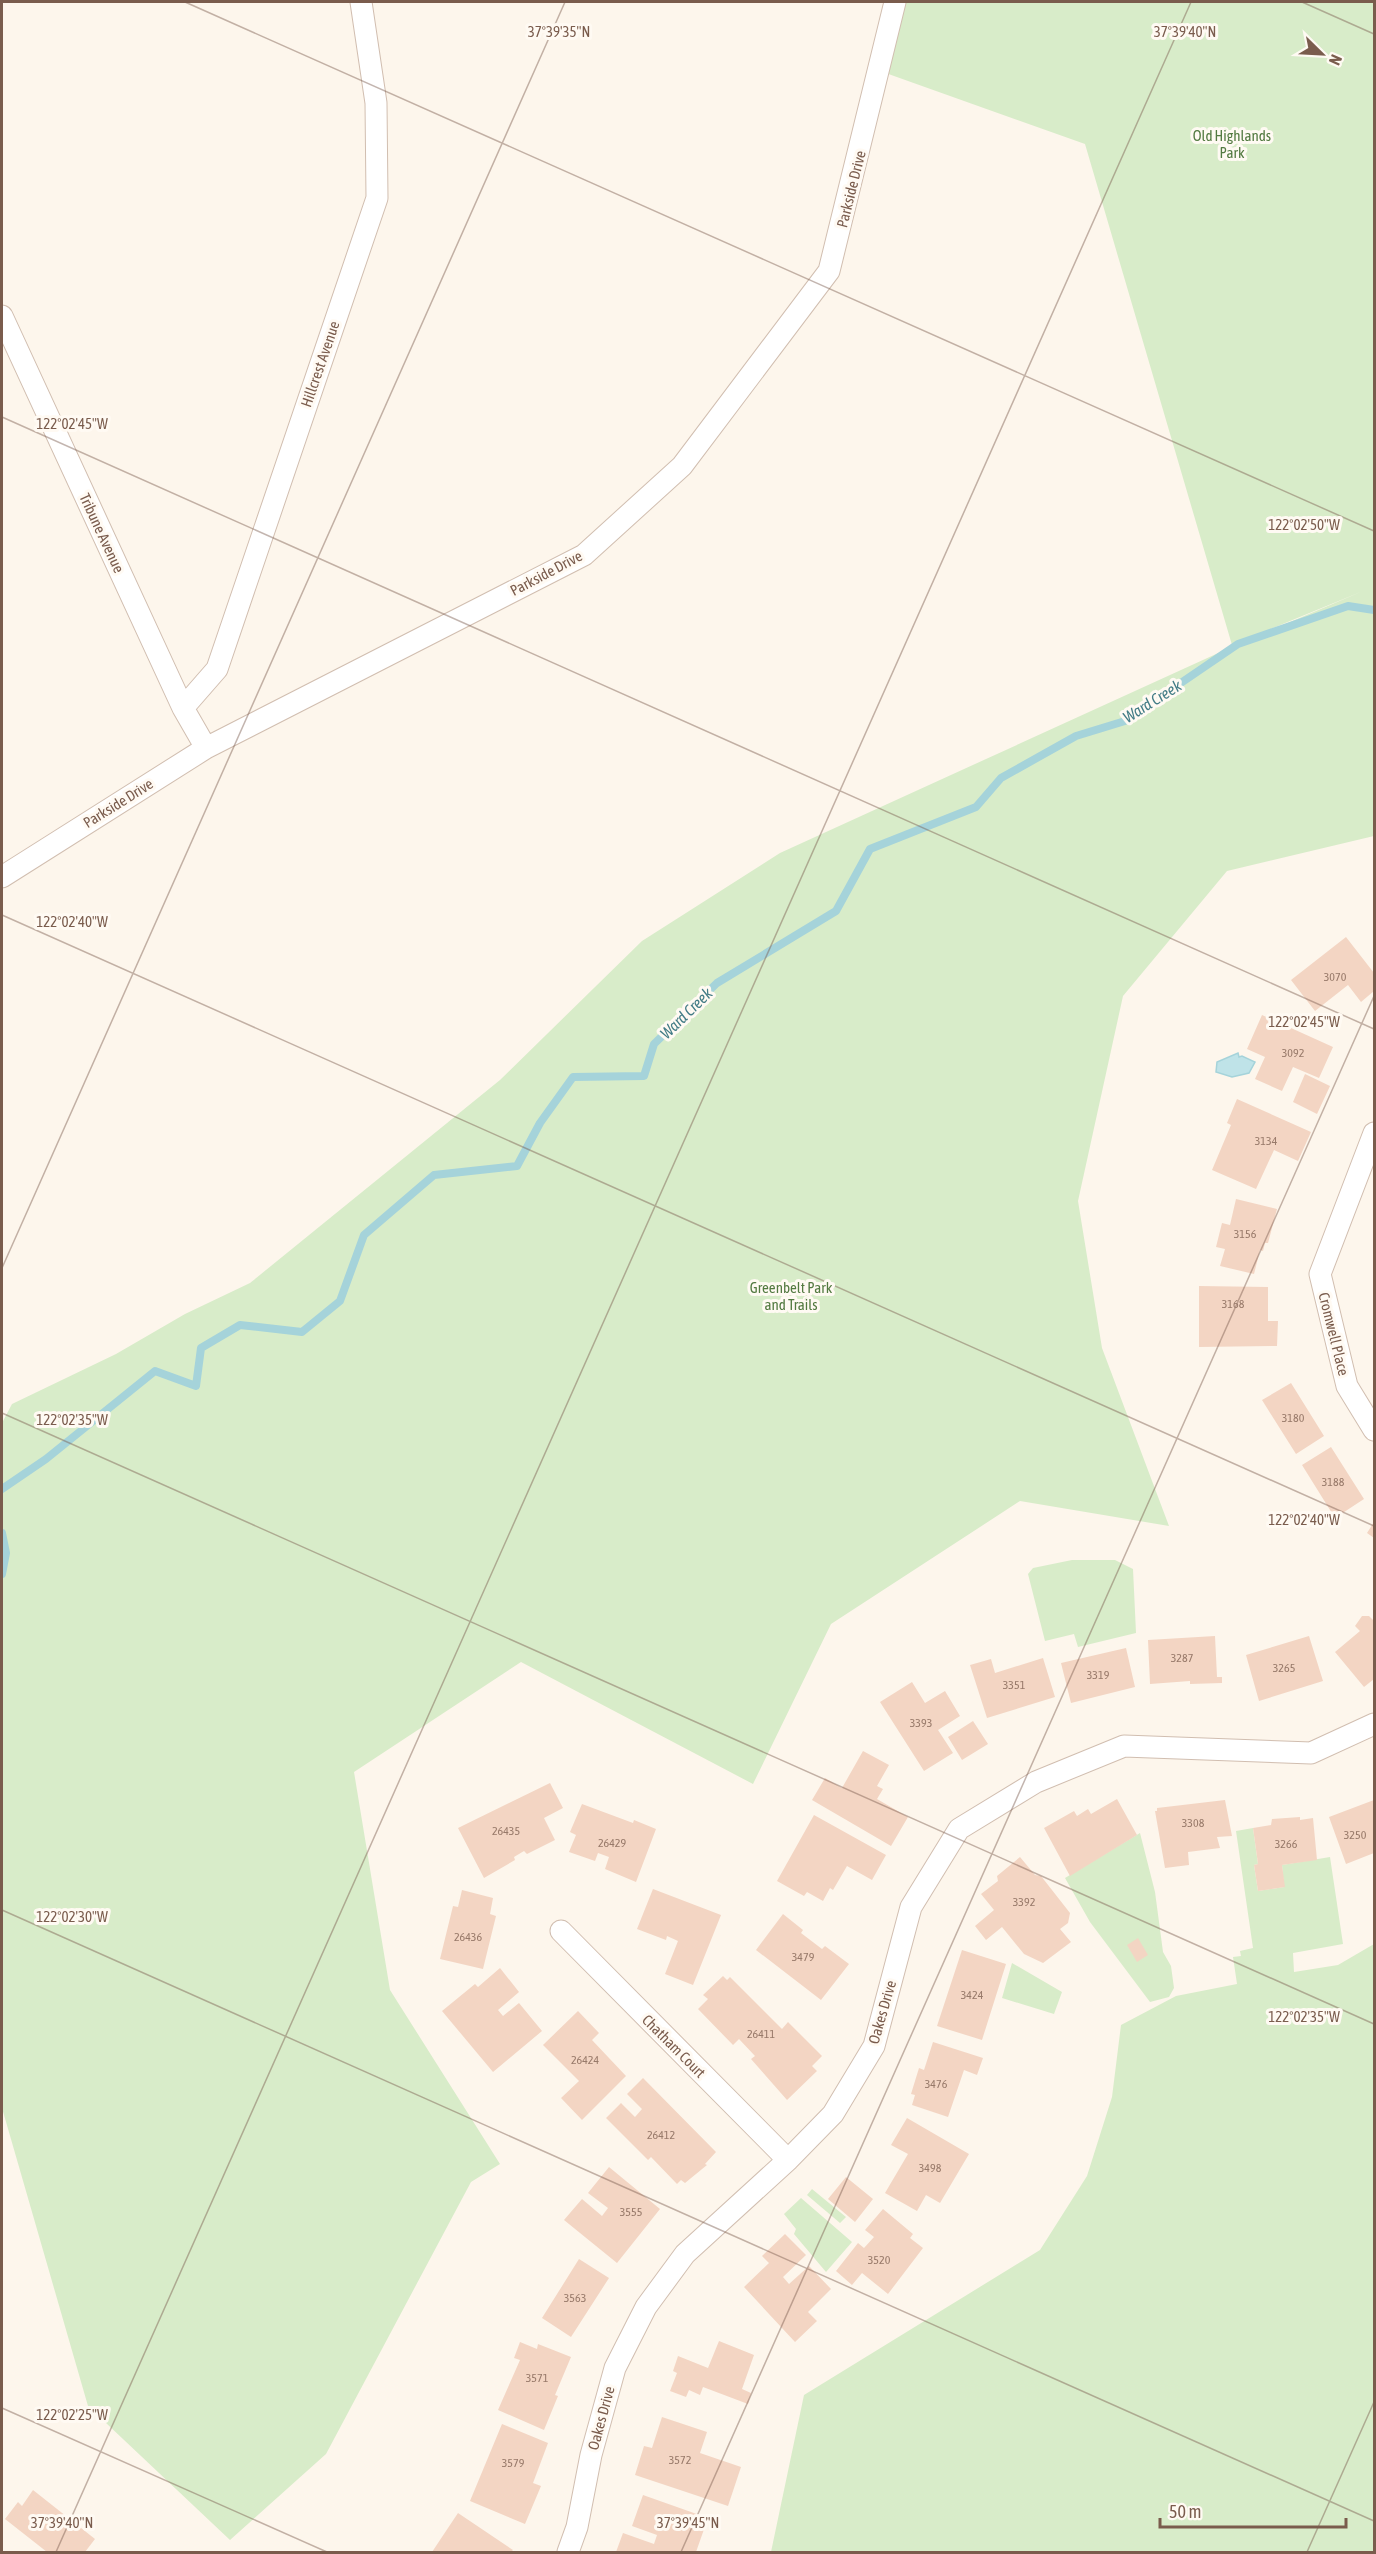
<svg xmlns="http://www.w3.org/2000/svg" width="1376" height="2554" font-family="'Asap Condensed',sans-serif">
  <rect width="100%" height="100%" fill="#fdf6ec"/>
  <path fill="#d8ecc9" d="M 894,2 L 1374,2 L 1374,836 L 1227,871 L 1123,996 L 1078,1201 L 1102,1348 L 1169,1526 L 1020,1501 L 831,1624 L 753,1784 L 521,1662 L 354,1772 L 390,1990 L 500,2164 L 471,2182 L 326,2454 L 230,2540 L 88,2406 L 2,2108 L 2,1423 L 12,1404 L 116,1354 L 185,1314 L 250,1283 L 500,1080 L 642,941 L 780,853 L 1238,644 L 1363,591 L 1232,645 L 1085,144 L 880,71 Z
    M 1072,1560 L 1115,1560 L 1133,1569 L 1136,1633 L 1078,1647 L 1074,1634 L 1045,1641 L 1028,1574 L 1033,1568 Z
    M 1253,1828 L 1258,1864 L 1254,1865 L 1258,1891 L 1284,1887 L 1282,1865 L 1330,1857 L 1343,1944 L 1293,1953 L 1294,1972 L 1338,1965 L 1374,1944 L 1374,2552 L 771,2552 L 804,2395 L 1040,2250 L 1087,2176 L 1112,2097 L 1121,2025 L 1176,1996 L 1237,1984 L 1233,1957 L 1241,1956 L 1240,1951 L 1253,1948 L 1236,1831 Z
    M 1140,1833 L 1155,1892 L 1163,1952 L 1171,1966 L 1174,1988 L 1169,1997 L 1150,2002 L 1090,1922 L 1065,1878 Z
    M 1012,1963 L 1062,1992 L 1054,2014 L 1002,1998 Z
    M 812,2189 L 846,2217 L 840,2223 L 807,2195 Z
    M 801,2198 L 852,2242 L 826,2272 L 794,2234 L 796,2229 L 784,2214 Z"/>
  <path fill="#bfe3e8" stroke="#a5d3da" stroke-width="1.5" d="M 1238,1053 L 1239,1057 L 1242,1056 L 1255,1062 L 1249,1073 L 1232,1077 L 1216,1072 L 1217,1062 Z"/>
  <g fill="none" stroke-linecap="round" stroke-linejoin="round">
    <path stroke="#a5d3da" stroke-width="8" d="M 2,1489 L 46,1459 L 155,1371 L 196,1386 L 201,1348 L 240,1325 L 302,1332 L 340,1301 L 364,1235 L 434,1175 L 517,1166 L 540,1123 L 573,1077 L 644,1076 L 654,1044 L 717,983 L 836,911 L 870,849 L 976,807 L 1001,778 L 1076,736 L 1125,721 L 1238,644 L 1348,606 L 1374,610
      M 2,1533 L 6,1553 L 2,1574"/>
  </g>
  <path fill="#f3d5c3" d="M 1346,937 L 1374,973 L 1374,991 L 1361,1002 L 1348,985 L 1315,1011 L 1291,980 Z
    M 1262,1015 L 1333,1047 L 1319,1078 L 1293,1067 L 1282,1091 L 1255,1079 L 1265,1057 L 1247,1049 Z
    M 1305,1074 L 1330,1086 L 1317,1114 L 1293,1102 Z
    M 1237,1099 L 1311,1132 L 1298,1161 L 1274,1150 L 1256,1189 L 1212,1170 L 1231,1125 L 1227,1123 Z
    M 1236,1199 L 1277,1209 L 1268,1243 L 1265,1243 L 1263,1251 L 1260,1250 L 1254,1274 L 1220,1266 L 1225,1249 L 1216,1247 L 1222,1223 L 1230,1225 Z
    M 1199,1286 L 1268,1287 L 1268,1321 L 1278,1321 L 1277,1346 L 1199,1347 Z
    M 1291,1383 L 1324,1436 L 1296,1454 L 1262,1400 Z
    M 1331,1447 L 1364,1499 L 1335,1518 L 1302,1465 Z
    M 1374,1522 L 1374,1538 L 1367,1533 Z
    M 1362,1616 L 1369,1616 L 1373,1620 L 1374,1618 L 1374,1679 L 1364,1687 L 1335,1652 L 1360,1631 L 1355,1626 Z
    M 1215,1636 L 1217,1677 L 1222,1677 L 1222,1683 L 1190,1684 L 1190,1681 L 1150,1684 L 1148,1640 Z
    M 1309,1636 L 1323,1681 L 1259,1701 L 1246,1655 Z
    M 1126,1648 L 1135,1687 L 1071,1703 L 1061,1663 Z
    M 1043,1658 L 1055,1697 L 987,1718 L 970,1665 L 991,1659 L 995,1673 Z
    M 912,1682 L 925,1703 L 945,1691 L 960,1716 L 938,1730 L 953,1753 L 924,1771 L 880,1702 Z
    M 973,1721 L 988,1744 L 962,1760 L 948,1737 Z
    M 863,1751 L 889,1765 L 877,1786 L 883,1789 L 877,1799 L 908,1817 L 891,1846 L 812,1800 L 825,1778 L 842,1788 Z
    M 550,1783 L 563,1808 L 544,1818 L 555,1840 L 527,1854 L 524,1851 L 514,1857 L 515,1860 L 484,1878 L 458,1828 Z
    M 1117,1799 L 1137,1835 L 1070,1876 L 1044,1828 L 1074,1811 L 1077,1816 L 1088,1809 L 1091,1814 Z
    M 1225,1800 L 1232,1836 L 1217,1837 L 1220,1848 L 1188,1852 L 1189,1865 L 1165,1868 L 1155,1811 L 1157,1811 L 1157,1808 Z
    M 1374,1800 L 1374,1853 L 1346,1864 L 1329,1817 Z
    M 582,1804 L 633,1823 L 634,1820 L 656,1829 L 636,1882 L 605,1869 L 609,1857 L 598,1853 L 595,1861 L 569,1852 L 576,1835 L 570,1832 Z
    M 814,1815 L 886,1855 L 872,1880 L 847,1866 L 833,1890 L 830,1888 L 823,1901 L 807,1892 L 804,1896 L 777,1881 Z
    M 1300,1817 L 1300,1820 L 1313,1818 L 1317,1860 L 1282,1865 L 1285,1887 L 1258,1891 L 1254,1865 L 1258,1864 L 1253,1828 L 1271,1825 L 1272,1819 Z
    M 1020,1857 L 1035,1875 L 1041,1876 L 1070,1913 L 1068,1923 L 1060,1929 L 1071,1942 L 1043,1963 L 1024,1954 L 1002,1927 L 986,1940 L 975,1926 L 994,1910 L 981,1894 L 998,1881 L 997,1876 Z
    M 653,1889 L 721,1915 L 693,1985 L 665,1974 L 678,1941 L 667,1936 L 666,1940 L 637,1929 Z
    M 462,1890 L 493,1898 L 490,1914 L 496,1916 L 483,1969 L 440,1959 L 453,1906 L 458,1907 Z
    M 783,1914 L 803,1930 L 801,1933 L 822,1949 L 825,1946 L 849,1964 L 821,2000 L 756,1950 Z
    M 1138,1938 L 1148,1955 L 1137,1962 L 1127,1945 Z
    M 962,1950 L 1006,1964 L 982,2040 L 937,2026 Z
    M 500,1968 L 519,1992 L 498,2010 L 503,2016 L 519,2003 L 542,2031 L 493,2072 L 442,2011 L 475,1984 L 478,1987 Z
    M 723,1976 L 727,1980 L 730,1977 L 782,2029 L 788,2022 L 822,2056 L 812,2066 L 817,2071 L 787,2100 L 751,2059 L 755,2056 L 739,2039 L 733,2045 L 698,2009 L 708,1999 L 703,1995 Z
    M 578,2011 L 599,2033 L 592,2040 L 626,2076 L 582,2120 L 561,2098 L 579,2081 L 543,2045 Z
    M 933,2042 L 983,2058 L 977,2075 L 964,2070 L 948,2117 L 912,2105 L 915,2095 L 911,2094 L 919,2068 L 924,2070 Z
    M 643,2078 L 716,2152 L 705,2164 L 707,2165 L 685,2183 L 681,2180 L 677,2184 L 651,2157 L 648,2160 L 606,2118 L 621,2103 L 635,2117 L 642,2109 L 627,2094 Z
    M 907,2118 L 969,2154 L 940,2203 L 926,2195 L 917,2211 L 885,2193 L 908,2154 L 891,2145 Z
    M 609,2167 L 660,2209 L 617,2263 L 564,2220 L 582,2199 L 602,2216 L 608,2208 L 588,2193 Z
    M 846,2177 L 873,2199 L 855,2222 L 828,2199 Z
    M 883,2209 L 913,2234 L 910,2238 L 923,2248 L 888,2294 L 862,2273 L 852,2285 L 836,2271 L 858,2243 L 864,2248 L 874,2237 L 865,2230 Z
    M 785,2234 L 806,2255 L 783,2277 L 789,2284 L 809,2266 L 831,2289 L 808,2312 L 817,2321 L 795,2342 L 744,2287 L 769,2263 L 762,2256 Z
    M 579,2259 L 609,2278 L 571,2337 L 542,2318 Z
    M 719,2341 L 754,2355 L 742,2389 L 751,2393 L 748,2404 L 703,2387 L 700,2395 L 689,2390 L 686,2397 L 670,2391 L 677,2373 L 673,2371 L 678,2356 L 708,2368 Z
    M 520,2342 L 537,2349 L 538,2344 L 571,2357 L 555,2395 L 558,2396 L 544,2430 L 498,2410 L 520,2360 L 514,2358 Z
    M 662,2417 L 707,2432 L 700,2453 L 741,2467 L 728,2506 L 635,2475 L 644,2446 L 652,2448 Z
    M 502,2424 L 548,2443 L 533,2483 L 541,2486 L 525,2524 L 470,2501 Z
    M 33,2490 L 95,2539 L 85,2552 L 47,2552 L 5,2519 L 18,2502 L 22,2506 Z
    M 643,2495 L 708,2518 L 696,2552 L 616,2552 L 623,2533 L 654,2544 L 657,2535 L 632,2526 Z
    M 458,2513 L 513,2550 L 511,2552 L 432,2552 Z"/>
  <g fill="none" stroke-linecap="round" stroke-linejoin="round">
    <g stroke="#d1beb0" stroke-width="23">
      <path id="street" d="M 2,316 L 183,708 L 206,748
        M 183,708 L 217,669 L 377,198 L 376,103 L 361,2
        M 2,877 L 206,748 L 584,555 L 682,466 L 829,271 L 895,2
        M 1374,1133 L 1320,1274 L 1347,1386 L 1374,1430
        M 561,1931 L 788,2160
        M 568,2552 L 577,2527 L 591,2455 L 615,2368 L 646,2307 L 685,2254 L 788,2160 L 833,2114 L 874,2046 L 911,1907 L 959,1829 L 1036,1782 L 1124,1746 L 1311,1753 L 1374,1724"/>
    </g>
    <use href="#street" stroke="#fff" stroke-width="21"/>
  </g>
  <path fill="none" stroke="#7a5c4d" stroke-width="1.5" stroke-opacity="0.45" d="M 185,2 L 1374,531M 1302,2 L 1374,34M 2,417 L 1374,1029M 2,915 L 1374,1526M 2,1268 L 565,2M 2,1413 L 1374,2024M 2,1910 L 1374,2521M 2,2408 L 327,2552M 56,2552 L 1191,2M 681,2552 L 1374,996M 1307,2552 L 1374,2402"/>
  <g text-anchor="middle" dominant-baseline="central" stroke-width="6" stroke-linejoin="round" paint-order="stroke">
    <g font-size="12" fill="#987a6a">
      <text x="1335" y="977">3070</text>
      <text x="1293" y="1053">3092</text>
      <text x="1266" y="1141">3134</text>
      <text x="1245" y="1234">3156</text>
      <text x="1233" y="1304">3168</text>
      <text x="1293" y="1418">3180</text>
      <text x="1333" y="1482">3188</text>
      <text x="1182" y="1658">3287</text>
      <text x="1284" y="1668">3265</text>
      <text x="1098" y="1675">3319</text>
      <text x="1014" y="1685">3351</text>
      <text x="921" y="1723">3393</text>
      <text x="1193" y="1823">3308</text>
      <text x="506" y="1831">26435</text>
      <text x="1355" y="1835">3250</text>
      <text x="612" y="1843">26429</text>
      <text x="1286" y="1844">3266</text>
      <text x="1024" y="1902">3392</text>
      <text x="468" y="1937">26436</text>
      <text x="803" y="1957">3479</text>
      <text x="972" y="1995">3424</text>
      <text x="761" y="2034">26411</text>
      <text x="585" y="2060">26424</text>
      <text x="936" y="2084">3476</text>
      <text x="661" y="2135">26412</text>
      <text x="930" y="2168">3498</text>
      <text x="631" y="2212">3555</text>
      <text x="879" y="2260">3520</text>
      <text x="575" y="2298">3563</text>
      <text x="537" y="2378">3571</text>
      <text x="680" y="2460">3572</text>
      <text x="513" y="2463">3579</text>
    </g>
    <g font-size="15" fill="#537a41" stroke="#fffaf3">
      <text x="1232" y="135">Old Highlands<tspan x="1232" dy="17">Park</tspan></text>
      <text x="791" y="1287">Greenbelt Park<tspan x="791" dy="17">and Trails</tspan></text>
    </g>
    <g font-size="15" fill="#7a5c4d" stroke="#fffaf3">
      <text transform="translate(851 189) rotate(-76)">Parkside Drive</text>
      <text transform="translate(320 364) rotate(-71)">Hillcrest Avenue</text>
      <text transform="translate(102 533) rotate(65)">Tribune Avenue</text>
      <text transform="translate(546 573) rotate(-28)">Parkside Drive</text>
      <text transform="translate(118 803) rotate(-32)">Parkside Drive</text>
      <text transform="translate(1334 1334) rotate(76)">Cromwell Place</text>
      <text transform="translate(882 2012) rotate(-74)">Oakes Drive</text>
      <text transform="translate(674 2046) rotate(45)">Chatham Court</text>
      <text transform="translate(601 2418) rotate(-75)">Oakes Drive</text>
    </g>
    <g font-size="16" font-style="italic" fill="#437c86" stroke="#fffaf3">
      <text transform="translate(1152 701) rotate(-32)">Ward Creek</text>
      <text transform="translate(686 1013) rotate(-44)">Ward Creek</text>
    </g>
  </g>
  <g font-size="15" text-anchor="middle" fill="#7a5c4d" stroke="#fffaf3" stroke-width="6" stroke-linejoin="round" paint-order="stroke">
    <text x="559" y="37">37°39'35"N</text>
    <text x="1185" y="37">37°39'40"N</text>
    <text x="72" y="429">122°02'45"W</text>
    <text x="1304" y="530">122°02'50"W</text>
    <text x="72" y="927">122°02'40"W</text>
    <text x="1304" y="1027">122°02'45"W</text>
    <text x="72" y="1425">122°02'35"W</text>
    <text x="1304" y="1525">122°02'40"W</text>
    <text x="72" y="1922">122°02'30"W</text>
    <text x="1304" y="2022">122°02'35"W</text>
    <text x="72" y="2420">122°02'25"W</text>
    <text x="62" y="2528">37°39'40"N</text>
    <text x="688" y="2528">37°39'45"N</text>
  </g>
  <rect width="1376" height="2554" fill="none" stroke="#7a5c4d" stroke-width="6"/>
  <g transform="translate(1322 54) rotate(114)" stroke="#fffaf3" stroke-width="4.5" paint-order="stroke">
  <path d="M0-4.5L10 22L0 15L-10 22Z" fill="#7a5c4d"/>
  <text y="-9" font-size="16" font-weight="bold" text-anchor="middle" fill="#7a5c4d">N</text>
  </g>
  <path d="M1160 2518v9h186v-9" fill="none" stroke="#7a5c4d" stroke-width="3"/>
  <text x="1169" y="2518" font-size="18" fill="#7a5c4d" stroke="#fffaf3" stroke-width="4.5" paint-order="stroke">50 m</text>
</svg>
